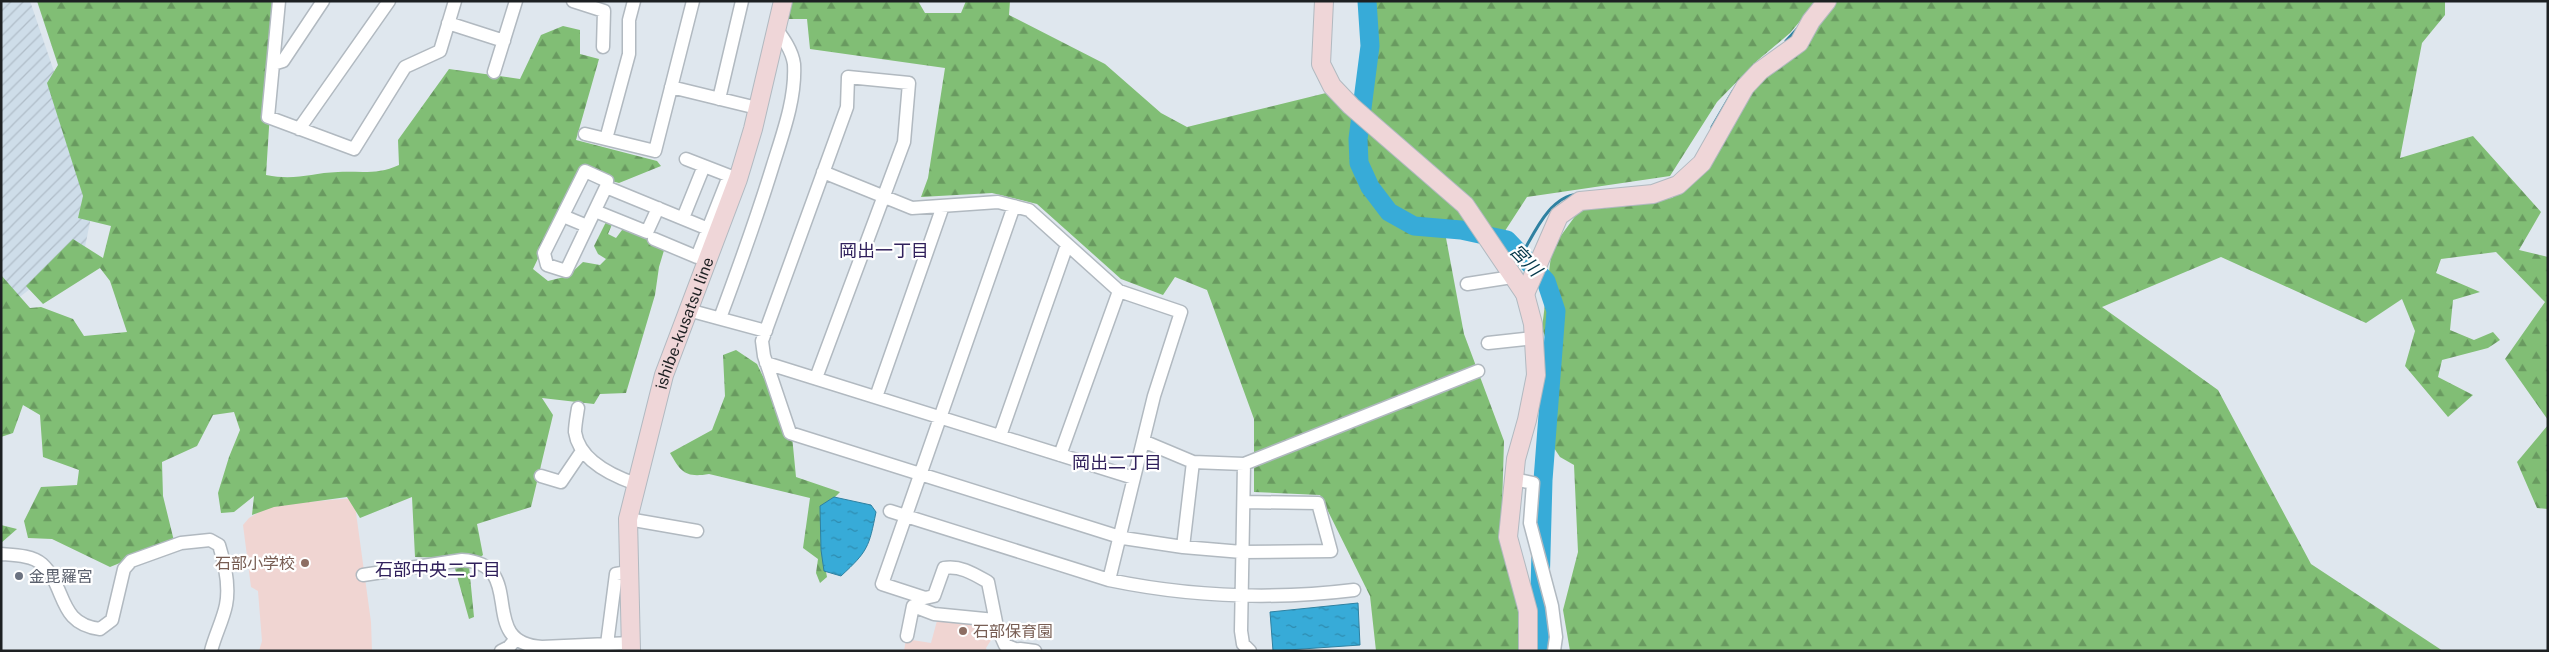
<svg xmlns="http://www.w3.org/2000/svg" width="2549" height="652" font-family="'Public Sans','Noto Sans JP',sans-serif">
  <defs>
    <pattern id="industrial-furrows" width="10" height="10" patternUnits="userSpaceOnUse" patternTransform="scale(1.25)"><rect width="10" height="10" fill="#cedde9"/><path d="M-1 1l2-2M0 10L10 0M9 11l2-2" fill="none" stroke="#b0bdc8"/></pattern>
    <pattern id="forest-firs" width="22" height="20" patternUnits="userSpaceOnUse" patternTransform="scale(1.25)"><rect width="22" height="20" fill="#81be75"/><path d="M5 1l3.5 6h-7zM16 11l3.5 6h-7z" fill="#699a60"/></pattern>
    <pattern id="water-ripples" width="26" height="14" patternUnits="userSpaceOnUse" patternTransform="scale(1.25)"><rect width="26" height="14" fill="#37abd8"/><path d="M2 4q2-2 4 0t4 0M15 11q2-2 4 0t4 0" fill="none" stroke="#2e8baf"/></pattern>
  </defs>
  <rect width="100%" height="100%" fill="#dfe7ee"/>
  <path fill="url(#industrial-furrows)" d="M 1,1 L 30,1 L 64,101 L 94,202 L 85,247 L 17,299 L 1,282 Z"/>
  <path fill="#f0d5d2" d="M 354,498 L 371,622 L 372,651 L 259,651 L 262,641 L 258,591 L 251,587 L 243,525 L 249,518 L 271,505 Z
    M 938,617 L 990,624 L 993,637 L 986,648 L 987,651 L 904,651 L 906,639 L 931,643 Z"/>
  <path fill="url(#forest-firs)" d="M 37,1 L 277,1 L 266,175 C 296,181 310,173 338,172 C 362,171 377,175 399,165 L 398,140 L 449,69 L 520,79 L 541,35 L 563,26 L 580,30 L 580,54 L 599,59 L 576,140 L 657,161 L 661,166 L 619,183 L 579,172 L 533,269 L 548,281 L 568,276 L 583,262 L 600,265 L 606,259 L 598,254 L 594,246 L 607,220 L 613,222 L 608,234 L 616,238 L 625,226 L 665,247 L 659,267 L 655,295 L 626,393 L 600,394 L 594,404 L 542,398 L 553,415 L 531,507 L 477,524 L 483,555 L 469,566 L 474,617 L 469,619 L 452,558 L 415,557 L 412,497 L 360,518 L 347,497 L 274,507 L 252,515 L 254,496 L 234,512 L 221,513 L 218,493 L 229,457 L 240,430 L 234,412 L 213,415 L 197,446 L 162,462 L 163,496 L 174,541 L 110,567 L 52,539 L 28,538 L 24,521 L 41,487 L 77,485 L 79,470 L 43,457 L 40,415 L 23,405 L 13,433 L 1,437 L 1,275 L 30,308 L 41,307 L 73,319 L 84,336 L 127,332 L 110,281 L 100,268 L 43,304 L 26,286 L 73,239 L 103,258 L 111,226 L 78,218 L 83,196 L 47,83 L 58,65 Z
    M 792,1 L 918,1 L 925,13 L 961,13 L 966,1 L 1010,1 L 1009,15 L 1105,64 L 1161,113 L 1187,127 L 1326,93 L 1387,145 L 1367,112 L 1371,1 L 1817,1 L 1790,33 L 1758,60 L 1717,102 L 1670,176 L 1527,197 L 1501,237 L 1446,238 L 1464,334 L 1504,441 L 1501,541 L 1522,611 L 1520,651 L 1376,651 L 1370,596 L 1320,495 L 1254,492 L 1254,419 L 1207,290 L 1175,277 L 1163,295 L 1121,279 L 1037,204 L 992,193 L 921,197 L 928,178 L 945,68 L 810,49 L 807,19 L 786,19 Z
    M 1836,1 L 2445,1 L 2445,15 L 2422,43 L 2400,158 L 2473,136 L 2541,212 L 2519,250 L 2548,257 L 2548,420 L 2505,359 L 2545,302 L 2496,252 L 2441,259 L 2436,273 L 2480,292 L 2453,300 L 2450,330 L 2474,340 L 2493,332 L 2500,340 L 2488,348 L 2442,360 L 2438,377 L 2473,395 L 2448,417 L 2405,366 L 2415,331 L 2402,299 L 2366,323 L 2221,257 L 2102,307 L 2218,390 L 2311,564 L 2443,651 L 1570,651 L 1563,610 L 1578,552 L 1574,465 L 1560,457 L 1552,445 L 1557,374 L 1542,328 L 1552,248 L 1581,208 L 1672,198 L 1712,162 L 1753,84 Z
    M 736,350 L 757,364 L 792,436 L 796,477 L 840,492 L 831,501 L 821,545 L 827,577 L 820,583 L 816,573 L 818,559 L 803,548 L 810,498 L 709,474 C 685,478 681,472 670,453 L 712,430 L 725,396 L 723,355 Z
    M 2548,425 L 2548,509 L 2537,508 L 2517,462 Z
    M 1,525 L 17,529 L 1,543 Z"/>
  <path fill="url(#water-ripples)" stroke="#2f81a1" d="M 834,497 L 871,505 L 876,512 C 869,547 868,551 841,576 L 824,571 L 821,550 L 820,506 Z
    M 1358,603 L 1360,645 L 1273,651 L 1270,612 Z"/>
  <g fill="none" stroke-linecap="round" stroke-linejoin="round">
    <path stroke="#2f81a1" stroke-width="3" d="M 1786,41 L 1797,29
      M 1712,127 L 1733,91
      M 1522,254 C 1535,232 1549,197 1578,194"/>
    <path stroke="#37abd8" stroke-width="19" d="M 1367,1 L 1370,46 L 1358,139 L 1359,163 L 1370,187 L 1389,212 L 1414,226 L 1461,230 L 1507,240 L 1546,281 L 1556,311 L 1543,480 L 1540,589 L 1543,651"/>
    <g stroke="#b1b9c0" stroke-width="15">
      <path id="street" d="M 279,1 L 268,117 L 354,149 L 405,67 L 440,51 L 455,1
        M 573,1 L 604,11 L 603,47
        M 448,23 L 504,41
        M 273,64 L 283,61 L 323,1
        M 494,72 L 516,1
        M 671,87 L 757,108
        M 719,99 L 742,1
        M 299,129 L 389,1
        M 585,134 L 655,151 L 693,1
        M 606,139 L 629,54 L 629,20 L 634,1
        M 686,159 L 735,178
        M 823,172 L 912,208 L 998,202 L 1029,210 L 1119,291 L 1181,312 L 1154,396 L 1109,580
        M 606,187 L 607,181 L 585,171 L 544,253 L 547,265 L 566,271 L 606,187 L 718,233
        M 1014,206 L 882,584 L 925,598 L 934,596 L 944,568 C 960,565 974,574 988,582 L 997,627 L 1005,645 L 1020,651
        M 595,211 L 647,232 L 658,208
        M 563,216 L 587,226
        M 683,218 L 704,166
        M 654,239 L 697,257 L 729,176
        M 1467,284 L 1512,277
        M 688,310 L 766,331
        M 720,318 C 739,267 757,217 773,165 C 783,133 796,98 794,64 C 792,50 783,38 775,27
        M 1488,343 L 1534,338
        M 766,363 L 1134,478
        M 816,378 L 904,142 L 909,83 L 848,77 L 847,107 L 762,341 L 764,356 L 790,433 L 1123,538 L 1183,547 L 1242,552 L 1331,551 L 1318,503 L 1244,502
        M 876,397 L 943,206
        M 578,408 C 577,415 575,425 575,432 C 579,460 613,476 636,484
        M 1000,436 L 1067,245
        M 1143,441 L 1193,462 L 1244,464
        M 1060,455 L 1119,291
        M 541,476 L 561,482 L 582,451
        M 1514,479 L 1533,483 L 1530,523 L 1552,606 L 1556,637 L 1554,651
        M 890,511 L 1109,580 C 1191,597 1272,600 1354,590
        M 628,519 L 697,531
        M 1183,547 L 1193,462
        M 1,554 C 13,555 32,555 42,564 C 67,587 57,624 100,629 L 112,620 L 124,569 L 131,561 L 181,543 L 210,540 L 219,545 C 225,564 230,585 226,605 C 223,620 215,635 211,651
        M 363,575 L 462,560 C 530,564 474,643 542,647 L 631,643
        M 907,636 L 913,606 L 934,614 L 995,620
        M 607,644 L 616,574 L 628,572
        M 1020,649 L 1035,651
        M 501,651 L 509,647 L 515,640
        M 1250,651 L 1243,644 L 1241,631 L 1244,464 L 1478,371"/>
    </g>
    <g stroke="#b1b9c0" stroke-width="20">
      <g id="secondary">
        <path d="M 1324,1 L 1321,64 L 1332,86 L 1351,106 L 1465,205 L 1525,294 L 1533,324 L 1536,375 L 1527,420 L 1516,459 L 1508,537 L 1528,611 L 1528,651"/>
        <path d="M 1525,294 L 1559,216 L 1580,201 L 1653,194 L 1678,185 L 1702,163 L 1745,87 L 1760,71 L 1799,43 L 1811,21 L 1827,1"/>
        <path id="s1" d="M 631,651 L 628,519 L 664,375 L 738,179 L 753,129 L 783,1"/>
      </g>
    </g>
    <use href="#street" stroke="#fff" stroke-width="12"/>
    <use href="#secondary" stroke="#efd6d8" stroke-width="18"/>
  </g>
  <g fill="#8d6e63" stroke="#fff" stroke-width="2">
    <circle cx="305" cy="563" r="5"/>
    <circle cx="963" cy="631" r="5"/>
  </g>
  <circle fill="#6b7280" stroke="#fff" stroke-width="2" cx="19" cy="576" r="5"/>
  <g text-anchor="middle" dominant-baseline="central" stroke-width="4.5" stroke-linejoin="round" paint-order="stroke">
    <g font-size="16" fill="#1d2022" stroke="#fff">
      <text stroke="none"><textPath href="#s1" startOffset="336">ishibe-kusatsu line</textPath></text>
    </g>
    <g font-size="16" fill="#785e54" stroke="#fff" text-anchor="end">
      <text x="295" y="563">石部小学校</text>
      <text x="973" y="631" text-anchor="start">石部保育園</text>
    </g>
    <g font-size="16" fill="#5b616d" stroke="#fff" text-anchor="start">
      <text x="29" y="576">金毘羅宮</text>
    </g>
    <g font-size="18" fill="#31215c" stroke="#fff">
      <text x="884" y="250">岡出一丁目</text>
      <text x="1117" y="462">岡出二丁目</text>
      <text x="438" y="569">石部中央二丁目</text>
    </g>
    <g font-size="18" font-style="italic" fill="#023648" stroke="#fff">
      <text transform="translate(1526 260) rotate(46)">宮川</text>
    </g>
  </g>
  <rect width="2549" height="652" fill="none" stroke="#1d2022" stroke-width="5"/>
</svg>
